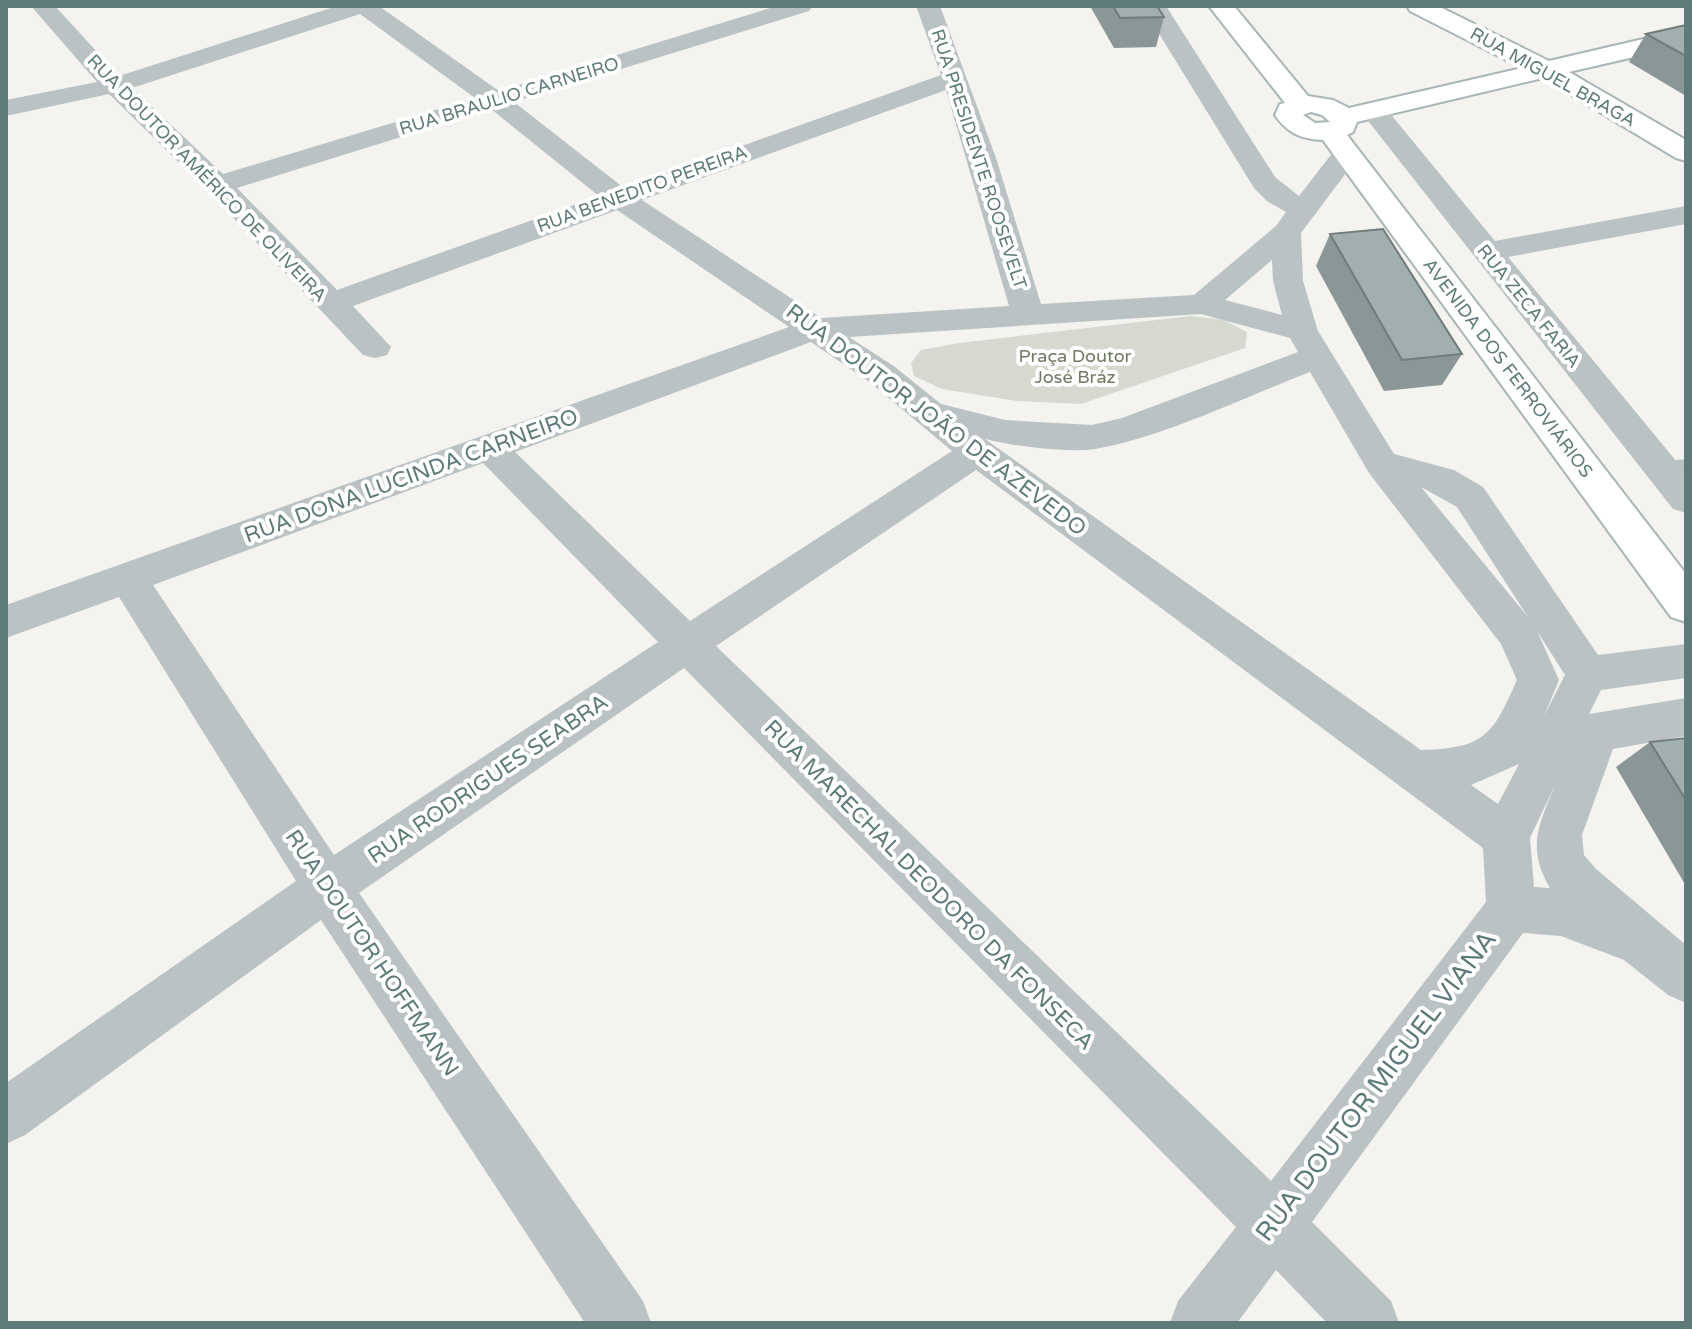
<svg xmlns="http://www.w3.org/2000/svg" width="1692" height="1329" font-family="'Varela Round',sans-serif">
  <rect width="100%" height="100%" fill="#f4f3f0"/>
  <path fill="#d6d9cf" d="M 1191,316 L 1224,320 L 1247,332 L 1245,348 L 1081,404 L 1017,401 L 942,389 L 914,376 L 911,363 L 921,350 L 959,343 Z"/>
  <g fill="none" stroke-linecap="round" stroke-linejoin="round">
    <g stroke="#aab5b6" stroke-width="4">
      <path id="secondary" d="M 1209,6 L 1234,6 L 1308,96 L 1333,100 L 1349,108 L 1522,68 L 1410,11 L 1407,6 L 1438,6 L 1549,61 L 1686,29 L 1686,45 L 1569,72 L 1686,140 L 1686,161 L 1676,158 L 1543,78 L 1357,122 L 1353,132 L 1347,135 L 1686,574 L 1686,622 L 1671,617 L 1323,140 C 1301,139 1287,133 1275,115 L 1280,104 L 1285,103 ZM 1311,112 L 1322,115 L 1330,122 L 1315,123 L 1303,115 Z"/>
    </g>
    <path fill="#bac2c3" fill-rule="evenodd" d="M 1686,459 L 1686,471 L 1661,474 L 1652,468 L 1661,462 Z"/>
    <path fill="#bac2c3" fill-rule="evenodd" d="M 31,6 L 55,6 L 119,76 L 337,6 L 379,6 L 499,91 L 777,6 L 813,6 L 809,11 L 514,102 L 624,188 L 941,75 L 916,6 L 940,6 L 996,158 L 1041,304 L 1194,295 L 1276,226 L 1286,212 L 1267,201 L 1254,188 L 1142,6 L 1166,6 L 1275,177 L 1299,196 L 1337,147 L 1357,147 L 1361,153 L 1301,233 L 1303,281 L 1318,331 L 1394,454 L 1454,470 L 1483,487 L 1598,655 L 1686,644 L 1686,678 L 1601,690 L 1589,714 L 1686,698 L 1686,736 L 1613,749 L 1582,835 L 1584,855 L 1596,869 L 1686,945 L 1686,1003 L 1668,995 L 1624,960 L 1561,936 L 1523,933 L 1312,1222 L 1391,1301 L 1399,1323 L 1327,1323 L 1276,1270 L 1237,1323 L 1170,1323 L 1178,1301 L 1236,1227 L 684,668 L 359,893 L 643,1301 L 651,1323 L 585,1323 L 321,920 L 25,1135 L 6,1144 L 6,1083 L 296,881 L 119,597 L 6,638 L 6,605 L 789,327 L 617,210 L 353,306 L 391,347 L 387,355 L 375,358 L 363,355 L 208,191 L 109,94 L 6,116 L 6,100 L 97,82 ZM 360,14 L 475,98 L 223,174 L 132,88 ZM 946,90 L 1009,306 L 821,318 L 642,200 ZM 491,109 L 599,196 L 337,290 L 237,188 ZM 1272,260 L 1273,281 L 1282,315 L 1225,300 ZM 1201,314 L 1290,338 L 1298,352 L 1122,418 L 1092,425 L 1005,420 L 941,404 L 895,367 L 849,337 ZM 811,342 L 871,383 L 952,451 L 690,621 L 515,452 ZM 1310,372 L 1369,473 L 1501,644 L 1517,680 C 1492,736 1485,748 1421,750 L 985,439 C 1012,446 1068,453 1095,449 C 1162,438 1245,397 1310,372 ZM 483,463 L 658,642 L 334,855 L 153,585 ZM 976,470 L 1483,848 L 1486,902 L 1271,1181 L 716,646 ZM 1421,487 L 1457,507 L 1528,617 ZM 1537,631 L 1565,675 L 1544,716 L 1559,680 ZM 1519,764 L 1498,804 L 1471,785 ZM 1555,785 C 1539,825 1526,847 1550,888 L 1534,887 L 1530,838 Z
      M 1374,103 L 1383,105 L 1495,241 L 1686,206 L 1686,224 L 1508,257 L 1686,473 L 1686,513 L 1673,509 L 1365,117 L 1361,111 L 1365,105 Z"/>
    <use href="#secondary" fill="#fff" fill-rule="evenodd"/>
  </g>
  <path fill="#8a9796" d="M 1090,6 L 1157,6 L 1164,17 L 1156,47 L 1114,48 Z
    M 1686,25 L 1686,96 L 1629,62 L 1646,34 Z
    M 1330,234 L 1462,354 L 1442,385 L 1384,391 L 1316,266 Z
    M 1686,738 L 1686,886 L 1616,767 L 1650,742 Z"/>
  <path fill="#a1b0af" stroke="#717b7a" stroke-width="2" d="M 1113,6 L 1157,6 L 1164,17 L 1120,18 Z
    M 1686,25 L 1686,56 L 1646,34 Z
    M 1383,229 L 1462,354 L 1402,360 L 1330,234 Z
    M 1686,738 L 1686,800 L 1650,742 Z"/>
  <g text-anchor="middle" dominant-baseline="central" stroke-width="8" stroke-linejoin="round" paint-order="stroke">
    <g font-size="18" fill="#5e7a7b" stroke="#fff">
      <text transform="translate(1553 77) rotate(29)">RUA MIGUEL BRAGA</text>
      <text transform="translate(509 96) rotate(-17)">RUA BRAULIO CARNEIRO</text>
      <text transform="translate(979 159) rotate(72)">RUA PRESIDENTE ROOSEVELT</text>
      <text transform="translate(207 178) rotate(46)">RUA DOUTOR AMÉRICO DE OLIVEIRA</text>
      <text transform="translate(642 189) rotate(-20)">RUA BENEDITO PEREIRA</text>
      <text transform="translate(1529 306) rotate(51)">RUA ZECA FARIA</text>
      <text transform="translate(1508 368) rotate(53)">AVENIDA DOS FERROVIÁRIOS</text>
    </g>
    <g font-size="18" fill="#6e7961" stroke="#fff">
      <text x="1075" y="356">Praça Doutor<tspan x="1075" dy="21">José Bráz</tspan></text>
    </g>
    <g font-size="22" fill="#5e7a7b" stroke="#fff">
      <text transform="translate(936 420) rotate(37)">RUA DOUTOR JOÃO DE AZEVEDO</text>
      <text transform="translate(411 476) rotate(-20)">RUA DONA LUCINDA CARNEIRO</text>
      <text transform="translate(488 779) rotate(-34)">RUA RODRIGUES SEABRA</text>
      <text transform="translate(929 885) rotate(45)">RUA MARECHAL DEODORO DA FONSECA</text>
      <text transform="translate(372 953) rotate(56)">RUA DOUTOR HOFFMANN</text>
    </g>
    <g font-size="26" fill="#5e7a7b" stroke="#fff">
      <text transform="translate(1376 1086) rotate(-53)">RUA DOUTOR MIGUEL VIANA</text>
    </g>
  </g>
  <rect width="1692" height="1329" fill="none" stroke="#5e7a7b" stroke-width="16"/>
</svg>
